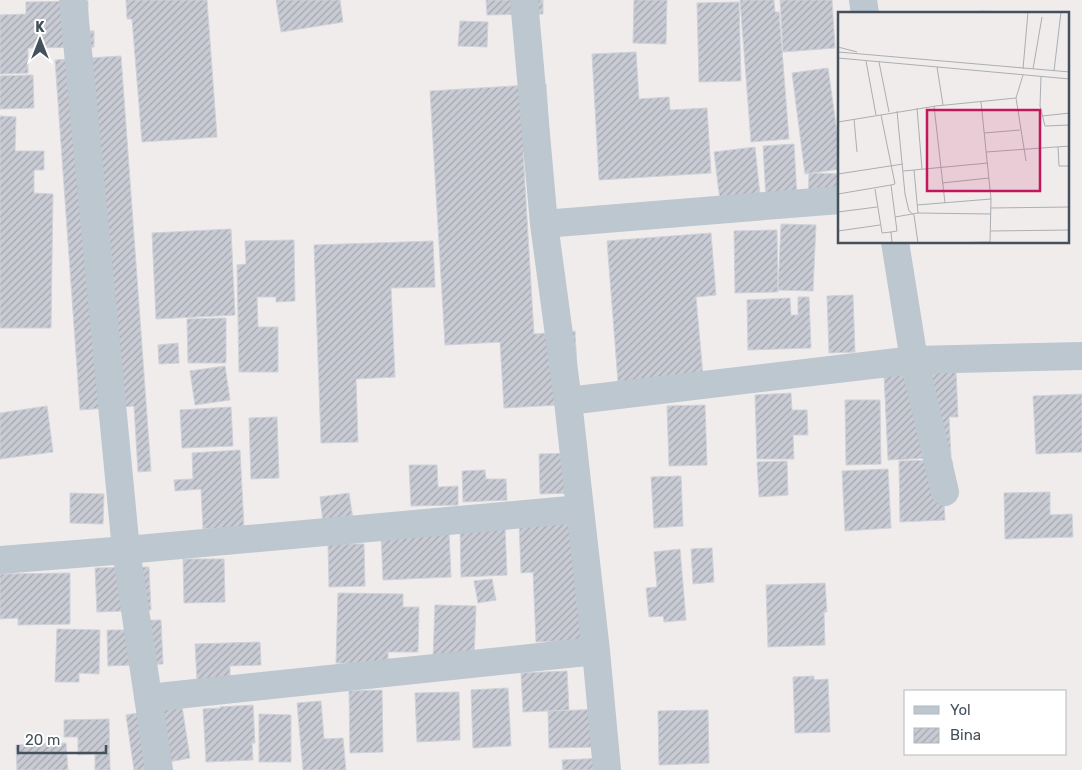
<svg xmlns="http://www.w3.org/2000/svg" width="1082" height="770" font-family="Rubik,sans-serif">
  <defs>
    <pattern id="building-hatch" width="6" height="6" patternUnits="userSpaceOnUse" patternTransform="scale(1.25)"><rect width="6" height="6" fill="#c8cbd3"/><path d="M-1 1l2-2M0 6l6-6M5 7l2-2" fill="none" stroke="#a4a7ae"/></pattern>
  </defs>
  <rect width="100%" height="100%" fill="#f0ecec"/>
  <path fill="url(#building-hatch)" stroke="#d0d2d9" d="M 126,0 L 207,0 L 217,137 L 142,142 L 132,19 L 127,19 Z
    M 276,0 L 340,0 L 343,22 L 281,32 Z
    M 486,0 L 543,0 L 543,14 L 487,15 Z
    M 634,0 L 667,0 L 666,44 L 633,43 Z
    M 740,0 L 774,0 L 775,12 L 779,12 L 789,139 L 751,142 Z
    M 780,0 L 832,0 L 835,48 L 783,52 Z
    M 88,1 L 88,31 L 94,31 L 94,47 L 28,48 L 28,73 L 0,74 L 0,15 L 26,14 L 26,2 Z
    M 739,2 L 741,81 L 699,82 L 697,3 Z
    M 981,11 L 1009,12 L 1009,14 L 981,14 Z
    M 460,21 L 488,22 L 487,47 L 458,46 Z
    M 636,52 L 639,99 L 669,97 L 670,110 L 707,108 L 711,173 L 599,180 L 592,54 Z
    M 121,56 L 151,471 L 138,472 L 134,406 L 80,410 L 55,60 Z
    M 828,68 L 840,154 L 840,169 L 805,174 L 792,73 Z
    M 33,75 L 34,108 L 0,109 L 0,76 Z
    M 546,84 L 550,151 L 523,152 L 534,334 L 575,331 L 579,404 L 504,408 L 500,342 L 445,345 L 430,91 Z
    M 0,116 L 16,117 L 15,151 L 44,151 L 44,170 L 34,170 L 34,193 L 53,194 L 51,328 L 0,328 Z
    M 794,144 L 797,198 L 766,200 L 763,146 Z
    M 755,147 L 761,205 L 721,209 L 714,152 Z
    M 809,173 L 840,174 L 840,203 L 808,203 Z
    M 781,224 L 816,225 L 813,291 L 778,290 Z
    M 231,229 L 235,315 L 156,319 L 152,233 Z
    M 777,230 L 778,292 L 735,293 L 734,231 Z
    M 711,233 L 716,295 L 696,297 L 703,376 L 618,382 L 607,241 Z
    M 294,240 L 295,301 L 276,302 L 276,297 L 257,297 L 258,327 L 278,327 L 278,372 L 239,372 L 237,265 L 246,264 L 245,241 Z
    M 433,241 L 435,287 L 391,288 L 395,377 L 356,379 L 358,442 L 321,443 L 314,245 Z
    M 853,295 L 855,352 L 829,353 L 827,296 Z
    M 798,297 L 809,297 L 811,348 L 748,350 L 747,300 L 790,298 L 791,315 L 798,315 Z
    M 226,318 L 226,363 L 188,363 L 187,319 Z
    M 178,343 L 179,363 L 159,364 L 158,345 Z
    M 225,366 L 230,400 L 195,405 L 190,371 Z
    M 956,371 L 958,417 L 949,417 L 951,457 L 888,460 L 884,375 Z
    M 791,393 L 792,410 L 807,410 L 808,435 L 793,435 L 794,459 L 757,459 L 755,395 Z
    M 1082,394 L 1082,452 L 1036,454 L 1033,396 Z
    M 845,400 L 880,400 L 881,464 L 846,465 Z
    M 705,405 L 707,465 L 669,466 L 667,406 Z
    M 47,406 L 53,452 L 0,459 L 0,413 Z
    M 231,407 L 233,446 L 182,448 L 180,410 Z
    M 277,417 L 279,478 L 251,479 L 249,418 Z
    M 240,450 L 244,527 L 203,529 L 201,489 L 175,491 L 174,480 L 193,479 L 192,453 Z
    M 579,453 L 574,493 L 540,494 L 539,454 Z
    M 952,460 L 953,479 L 943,480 L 945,520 L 900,522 L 899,461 Z
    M 787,461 L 788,495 L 759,497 L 757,462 Z
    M 409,465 L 437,465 L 438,487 L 458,486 L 458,505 L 411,506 Z
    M 888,469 L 891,528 L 845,531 L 842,471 Z
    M 485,470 L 486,479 L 506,479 L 507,500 L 463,502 L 462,471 Z
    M 681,476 L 683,526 L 654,528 L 651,477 Z
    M 1050,492 L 1050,515 L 1072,514 L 1073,537 L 1005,539 L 1004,493 Z
    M 70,493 L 104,494 L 103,524 L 70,523 Z
    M 349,493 L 353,519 L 323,523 L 320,497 Z
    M 580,518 L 587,640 L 536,642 L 533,572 L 521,573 L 519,521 Z
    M 505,526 L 507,575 L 461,577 L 460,527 Z
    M 449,531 L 451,577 L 383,580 L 381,534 Z
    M 328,544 L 364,544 L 365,586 L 329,587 Z
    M 712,548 L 714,582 L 693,584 L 691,549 Z
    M 680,549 L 686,620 L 664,622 L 663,616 L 649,617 L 646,588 L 657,587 L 654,552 Z
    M 183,559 L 224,559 L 225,602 L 184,603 Z
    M 149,567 L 151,610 L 97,612 L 95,568 Z
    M 70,573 L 70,624 L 18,625 L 18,618 L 0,619 L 0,574 Z
    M 492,579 L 496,600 L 478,603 L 474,581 Z
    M 825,583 L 827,612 L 824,612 L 825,645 L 768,647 L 766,585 Z
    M 338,593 L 403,594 L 403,607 L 419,607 L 418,652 L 388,652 L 388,664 L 336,663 Z
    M 435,605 L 476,606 L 474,659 L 433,658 Z
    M 161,620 L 163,664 L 108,666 L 107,630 L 125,630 L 125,621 Z
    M 57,629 L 100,630 L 99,674 L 79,673 L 79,682 L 55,682 Z
    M 260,642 L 261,665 L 230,666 L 230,680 L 197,681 L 195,644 Z
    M 567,671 L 569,710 L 523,712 L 521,673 Z
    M 814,676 L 814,680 L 828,679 L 830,732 L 795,733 L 793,677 Z
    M 508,688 L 511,746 L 473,748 L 471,690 Z
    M 382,690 L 383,752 L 350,753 L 349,691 Z
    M 459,692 L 460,740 L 417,742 L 415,693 Z
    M 321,701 L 324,739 L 343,738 L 346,770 L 303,770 L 297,703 Z
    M 253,705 L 255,743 L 252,743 L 253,760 L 206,762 L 203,709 L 221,708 L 220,707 Z
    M 182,706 L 190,758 L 163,763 L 164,770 L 134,770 L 126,715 Z
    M 610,709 L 595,747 L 549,748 L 548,711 Z
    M 708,710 L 709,763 L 659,765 L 658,711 Z
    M 259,714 L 291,715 L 291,762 L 259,762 Z
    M 109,719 L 110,770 L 95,770 L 95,754 L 78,755 L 78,737 L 64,737 L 64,720 Z
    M 66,743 L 68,770 L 17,770 L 16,745 Z
    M 605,758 L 606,770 L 563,770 L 562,760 Z"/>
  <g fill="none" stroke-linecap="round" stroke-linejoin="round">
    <path stroke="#bcc7d0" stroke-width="28" d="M 73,0 L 126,550 L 159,770
      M 524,0 L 544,224 L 568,401 L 580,509 L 596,651 L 607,770
      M 863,0 L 865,14
      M 544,224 L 840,200
      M 895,242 L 914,360 L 945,492
      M 568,401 L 914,360 L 1082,356
      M 0,560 L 126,550 L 580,509
      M 148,698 L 596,651"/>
  </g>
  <g transform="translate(838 12)">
    <rect width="231" height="231" fill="#f0ecec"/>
    <path fill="none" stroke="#abaeb2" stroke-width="1" d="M 0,35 L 19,40M 0,40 L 232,60M 0,46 L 232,67M 28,49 L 38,103M 41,50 L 51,100M 99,55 L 105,93M 185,57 L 190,0M 195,57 L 204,5M 216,59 L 223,0M 203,64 L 202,94 L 207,114 L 232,113M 178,86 L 188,149M 143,90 L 153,187 L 152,231M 96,94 L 107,191M 79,96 L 84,157M 59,99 L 67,182 L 71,199 L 76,203 L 80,231M 43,103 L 57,172 L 53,173 L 59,219 L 53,220 L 54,231M 204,104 L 232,101M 16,107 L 19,140M 0,110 L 98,94 L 178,86 L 185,63M 146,121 L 182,118M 220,135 L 221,154 L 232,154M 148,140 L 232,134M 76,158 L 80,201M 65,159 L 150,151M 0,162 L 65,152M 104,171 L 151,166M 37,177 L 44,221 L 53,220M 0,182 L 53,173M 79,193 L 153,187M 153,196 L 232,195M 0,200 L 39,195M 57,205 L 80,201 L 153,202M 0,219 L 42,213M 153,219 L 232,218M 109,231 L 152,230"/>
    <path fill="#c2185b" fill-opacity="0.15" stroke="#c2185b" stroke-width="2.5" d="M 89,98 L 202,98 L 202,179 L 89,179 Z"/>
    <rect width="231" height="231" fill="none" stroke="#44505b" stroke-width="2.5"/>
  </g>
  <rect x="904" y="690" width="162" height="65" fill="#ffffff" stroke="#b4b9bd"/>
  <rect x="914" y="706" width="25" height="8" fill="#bcc7d0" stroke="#b4b9bd"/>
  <text x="950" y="715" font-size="15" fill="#44505b">Yol</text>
  <rect x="914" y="728" width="25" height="15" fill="url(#building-hatch)" stroke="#b4b9bd"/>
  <text x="950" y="740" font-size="15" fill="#44505b">Bina</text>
  <g transform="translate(40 40)" stroke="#ffffff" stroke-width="4" paint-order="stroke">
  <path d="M0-4L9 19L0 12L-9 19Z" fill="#44505b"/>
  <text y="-8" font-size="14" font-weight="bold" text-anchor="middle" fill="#44505b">K</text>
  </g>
  <path d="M18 745v8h88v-8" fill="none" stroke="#44505b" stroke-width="2.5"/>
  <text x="25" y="745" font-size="15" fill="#44505b" stroke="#ffffff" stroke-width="4" paint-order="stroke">20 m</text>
</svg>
